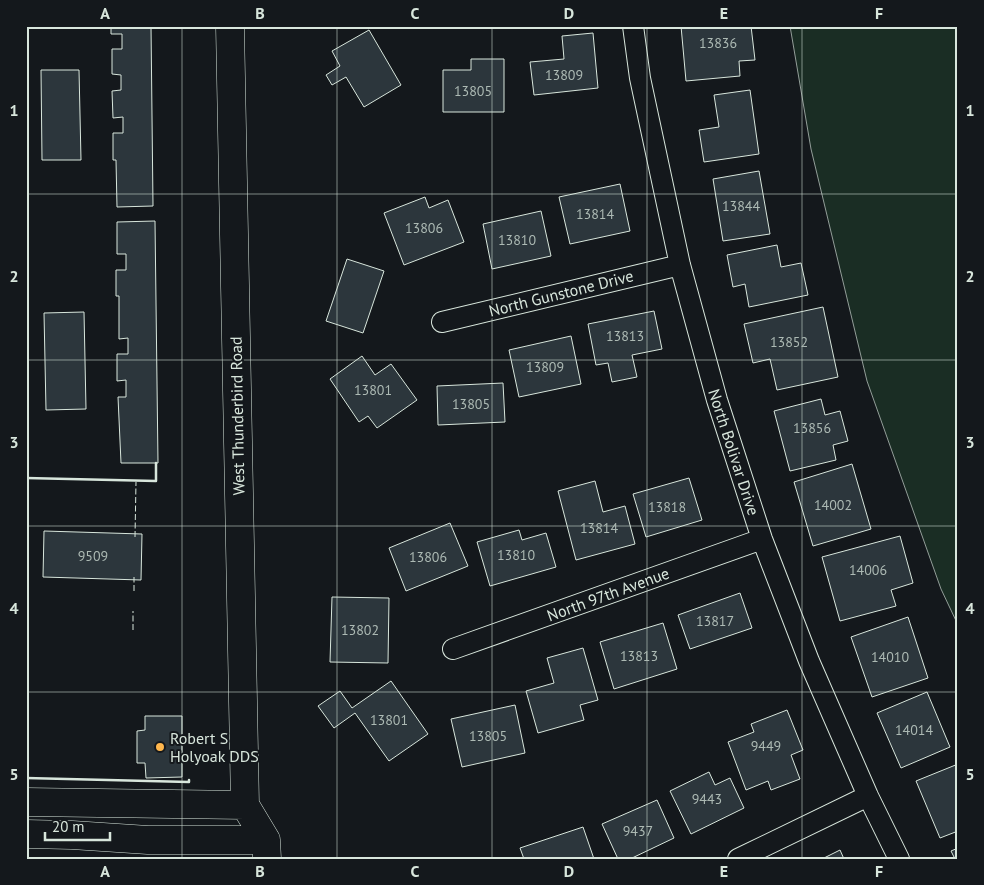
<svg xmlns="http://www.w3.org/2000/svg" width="984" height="885" font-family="'PT Sans',sans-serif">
  <rect width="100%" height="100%" fill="#14181c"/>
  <path fill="#1a2d24" stroke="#939e99" d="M 790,26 L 958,26 L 958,625 L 941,589 L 867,381 L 811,149 Z"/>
  <path fill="#2c363c" stroke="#d8e6dc" d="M 111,26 L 151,26 L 153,206 L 117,207 L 116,160 L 113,160 L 113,133 L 123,133 L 123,117 L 113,118 L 112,91 L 121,90 L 121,75 L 112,74 L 112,49 L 122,49 L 122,34 L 111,34 Z
    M 681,26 L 751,26 L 755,60 L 739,61 L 740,76 L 686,81 Z
    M 369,30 L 401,85 L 364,107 L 346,77 L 332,85 L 326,75 L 340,66 L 332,51 Z
    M 593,33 L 598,88 L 534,95 L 530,62 L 564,59 L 562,36 Z
    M 471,59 L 504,59 L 504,112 L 443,112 L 443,70 L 471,70 Z
    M 41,70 L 79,70 L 81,160 L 42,160 Z
    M 750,90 L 759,154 L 704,162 L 699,130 L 719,127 L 714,95 Z
    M 759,171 L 770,234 L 723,241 L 713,179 Z
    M 620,184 L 630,231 L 570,244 L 559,197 Z
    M 425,197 L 429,208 L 448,200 L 464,242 L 404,265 L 384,213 Z
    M 541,211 L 551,256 L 492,269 L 483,224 Z
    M 155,221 L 158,463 L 121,463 L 118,397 L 126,397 L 126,380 L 117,381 L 117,354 L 128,354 L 128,338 L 119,339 L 119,296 L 116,296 L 116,270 L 126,270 L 126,254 L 117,254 L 117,222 Z
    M 777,245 L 781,267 L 801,263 L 808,295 L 749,307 L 745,284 L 733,287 L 727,255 Z
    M 347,259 L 384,271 L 363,333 L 326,321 Z
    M 823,307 L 838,377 L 777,390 L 770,359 L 753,363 L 744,324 Z
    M 654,311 L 662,349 L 632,355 L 637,377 L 612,382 L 608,363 L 596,365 L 588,324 Z
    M 84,312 L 86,409 L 46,410 L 44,313 Z
    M 571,336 L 581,384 L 519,397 L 509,350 Z
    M 362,356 L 375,375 L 391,364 L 417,400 L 377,428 L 368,416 L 359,422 L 330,379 Z
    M 503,383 L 505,422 L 438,425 L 437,386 Z
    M 821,399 L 825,415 L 840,411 L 848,441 L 833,445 L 836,460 L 790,471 L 774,411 Z
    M 852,464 L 871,529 L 813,546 L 794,482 Z
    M 689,478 L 702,520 L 646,537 L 633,494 Z
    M 595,481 L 603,512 L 625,506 L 635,544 L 576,560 L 558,491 Z
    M 450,523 L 468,566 L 406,591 L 389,548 Z
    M 519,530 L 522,540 L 546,533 L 556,567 L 490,586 L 477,542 Z
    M 44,531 L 142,534 L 141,580 L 43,577 Z
    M 900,536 L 913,583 L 891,590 L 896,606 L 840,621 L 822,557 Z
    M 740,593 L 752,628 L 690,649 L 678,615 Z
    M 332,597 L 389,598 L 388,663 L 330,662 Z
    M 908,617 L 928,678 L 872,697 L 851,637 Z
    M 663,623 L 677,669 L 614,689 L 600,642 Z
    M 583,648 L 598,700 L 580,705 L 584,720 L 538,733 L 526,691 L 554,683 L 547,658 Z
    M 391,681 L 428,734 L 389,761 L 355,713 L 334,728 L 318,706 L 340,691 L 352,708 Z
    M 927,692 L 950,747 L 901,768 L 877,713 Z
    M 515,705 L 525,753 L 462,767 L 451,719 Z
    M 787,710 L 803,750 L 791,755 L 800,779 L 771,790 L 768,781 L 746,790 L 728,742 L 754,732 L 751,724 Z
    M 145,716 L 182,716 L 182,777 L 146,778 L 145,763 L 137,763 L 137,731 L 145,730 Z
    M 958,764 L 958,831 L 940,838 L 916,781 Z
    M 709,772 L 715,785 L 730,778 L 744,808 L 691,834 L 670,791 Z
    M 657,800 L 674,838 L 630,859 L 618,859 L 602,824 Z
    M 583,827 L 594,859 L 524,859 L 520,848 Z
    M 958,848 L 958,859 L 955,859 L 951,851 Z
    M 840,850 L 844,859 L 822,859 Z"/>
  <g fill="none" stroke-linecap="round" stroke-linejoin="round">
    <g stroke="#d8e6dc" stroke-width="22">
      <path id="street" d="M 633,26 L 640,78 L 680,265 L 717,400 L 762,539 L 809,661 L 868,796 L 899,859
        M 442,322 L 680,265
        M 453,649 L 762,539
        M 738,859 L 868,796"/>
    </g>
    <g stroke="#d8e6dc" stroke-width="29">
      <path id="secondary" d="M 230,26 L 245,805 L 266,840 L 267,859
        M 26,802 L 245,805
        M 26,834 L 72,835 L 148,840 L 266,840"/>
    </g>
    <use href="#street" stroke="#14181c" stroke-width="20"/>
    <use href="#secondary" stroke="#14181c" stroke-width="28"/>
    <path stroke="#d8e6dc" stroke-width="1" stroke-dasharray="6 2.5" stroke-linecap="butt" d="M 135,537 L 136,482
      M 134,591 L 134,577
      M 133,630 L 133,611"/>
    <path stroke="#d8e6dc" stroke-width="2.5" d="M 26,478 L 156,481 L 156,463
      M 26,778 L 189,782 L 189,780"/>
  </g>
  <path fill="none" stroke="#d8e6dc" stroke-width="1" stroke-opacity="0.55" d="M 182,26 L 182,859M 337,26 L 337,859M 492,26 L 492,859M 647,26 L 647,859M 802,26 L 802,859M 26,194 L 958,194M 26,360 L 958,360M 26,526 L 958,526M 26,692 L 958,692"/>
  <circle fill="#ffb74d" stroke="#14181c" stroke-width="2" cx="160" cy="747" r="5"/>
  <g text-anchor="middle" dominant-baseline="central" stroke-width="4" stroke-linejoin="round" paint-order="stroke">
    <g font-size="14" fill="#adbab4">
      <text x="718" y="43">13836</text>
      <text x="564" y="75">13809</text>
      <text x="473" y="91">13805</text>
      <text x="741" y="206">13844</text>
      <text x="595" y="214">13814</text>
      <text x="424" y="228">13806</text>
      <text x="517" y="240">13810</text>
      <text x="625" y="336">13813</text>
      <text x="789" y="342">13852</text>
      <text x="545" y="367">13809</text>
      <text x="373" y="390">13801</text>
      <text x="471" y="404">13805</text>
      <text x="812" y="428">13856</text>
      <text x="833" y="505">14002</text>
      <text x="667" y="507">13818</text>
      <text x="599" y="528">13814</text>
      <text x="516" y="555">13810</text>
      <text x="93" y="556">9509</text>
      <text x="428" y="557">13806</text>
      <text x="868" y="570">14006</text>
      <text x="715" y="621">13817</text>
      <text x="360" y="630">13802</text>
      <text x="639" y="656">13813</text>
      <text x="890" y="657">14010</text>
      <text x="389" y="720">13801</text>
      <text x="914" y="730">14014</text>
      <text x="488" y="736">13805</text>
      <text x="766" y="746">9449</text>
      <text x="707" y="799">9443</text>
      <text x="638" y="831">9437</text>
    </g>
    <g font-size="16" fill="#d8e6dc" stroke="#14181c">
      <text transform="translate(561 293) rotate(-14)">North Gunstone Drive</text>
      <text transform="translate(237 416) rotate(-91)">West Thunderbird Road</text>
      <text transform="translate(734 452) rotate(72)">North Bolivar Drive</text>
      <text transform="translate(608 594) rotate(-20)">North 97th Avenue</text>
    </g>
    <g font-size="16" fill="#d8e6dc" stroke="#14181c" text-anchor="start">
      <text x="170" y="738">Robert S<tspan x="170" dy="18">Holyoak DDS</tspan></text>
    </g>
  </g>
  <rect width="984" height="885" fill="none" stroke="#14181c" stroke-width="55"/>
  <path d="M45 832v8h65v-8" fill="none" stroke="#d8e6dc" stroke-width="2.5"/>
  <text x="52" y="832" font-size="15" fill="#d8e6dc" stroke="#14181c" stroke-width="4" paint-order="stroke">20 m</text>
  <rect x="28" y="28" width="928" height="830" fill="none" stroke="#d8e6dc" stroke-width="2"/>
  <g font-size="16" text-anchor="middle" font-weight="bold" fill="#d8e6dc">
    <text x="105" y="19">A</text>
    <text x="260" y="19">B</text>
    <text x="415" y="19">C</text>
    <text x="569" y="19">D</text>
    <text x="724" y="19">E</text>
    <text x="879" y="19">F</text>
    <text x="14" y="116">1</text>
    <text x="970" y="116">1</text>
    <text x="14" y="282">2</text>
    <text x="970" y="282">2</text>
    <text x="14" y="448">3</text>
    <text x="970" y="448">3</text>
    <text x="14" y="614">4</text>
    <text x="970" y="614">4</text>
    <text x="14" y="780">5</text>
    <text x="970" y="780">5</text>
    <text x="105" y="877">A</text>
    <text x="260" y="877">B</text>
    <text x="415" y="877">C</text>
    <text x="569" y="877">D</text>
    <text x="724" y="877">E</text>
    <text x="879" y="877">F</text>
  </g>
</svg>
